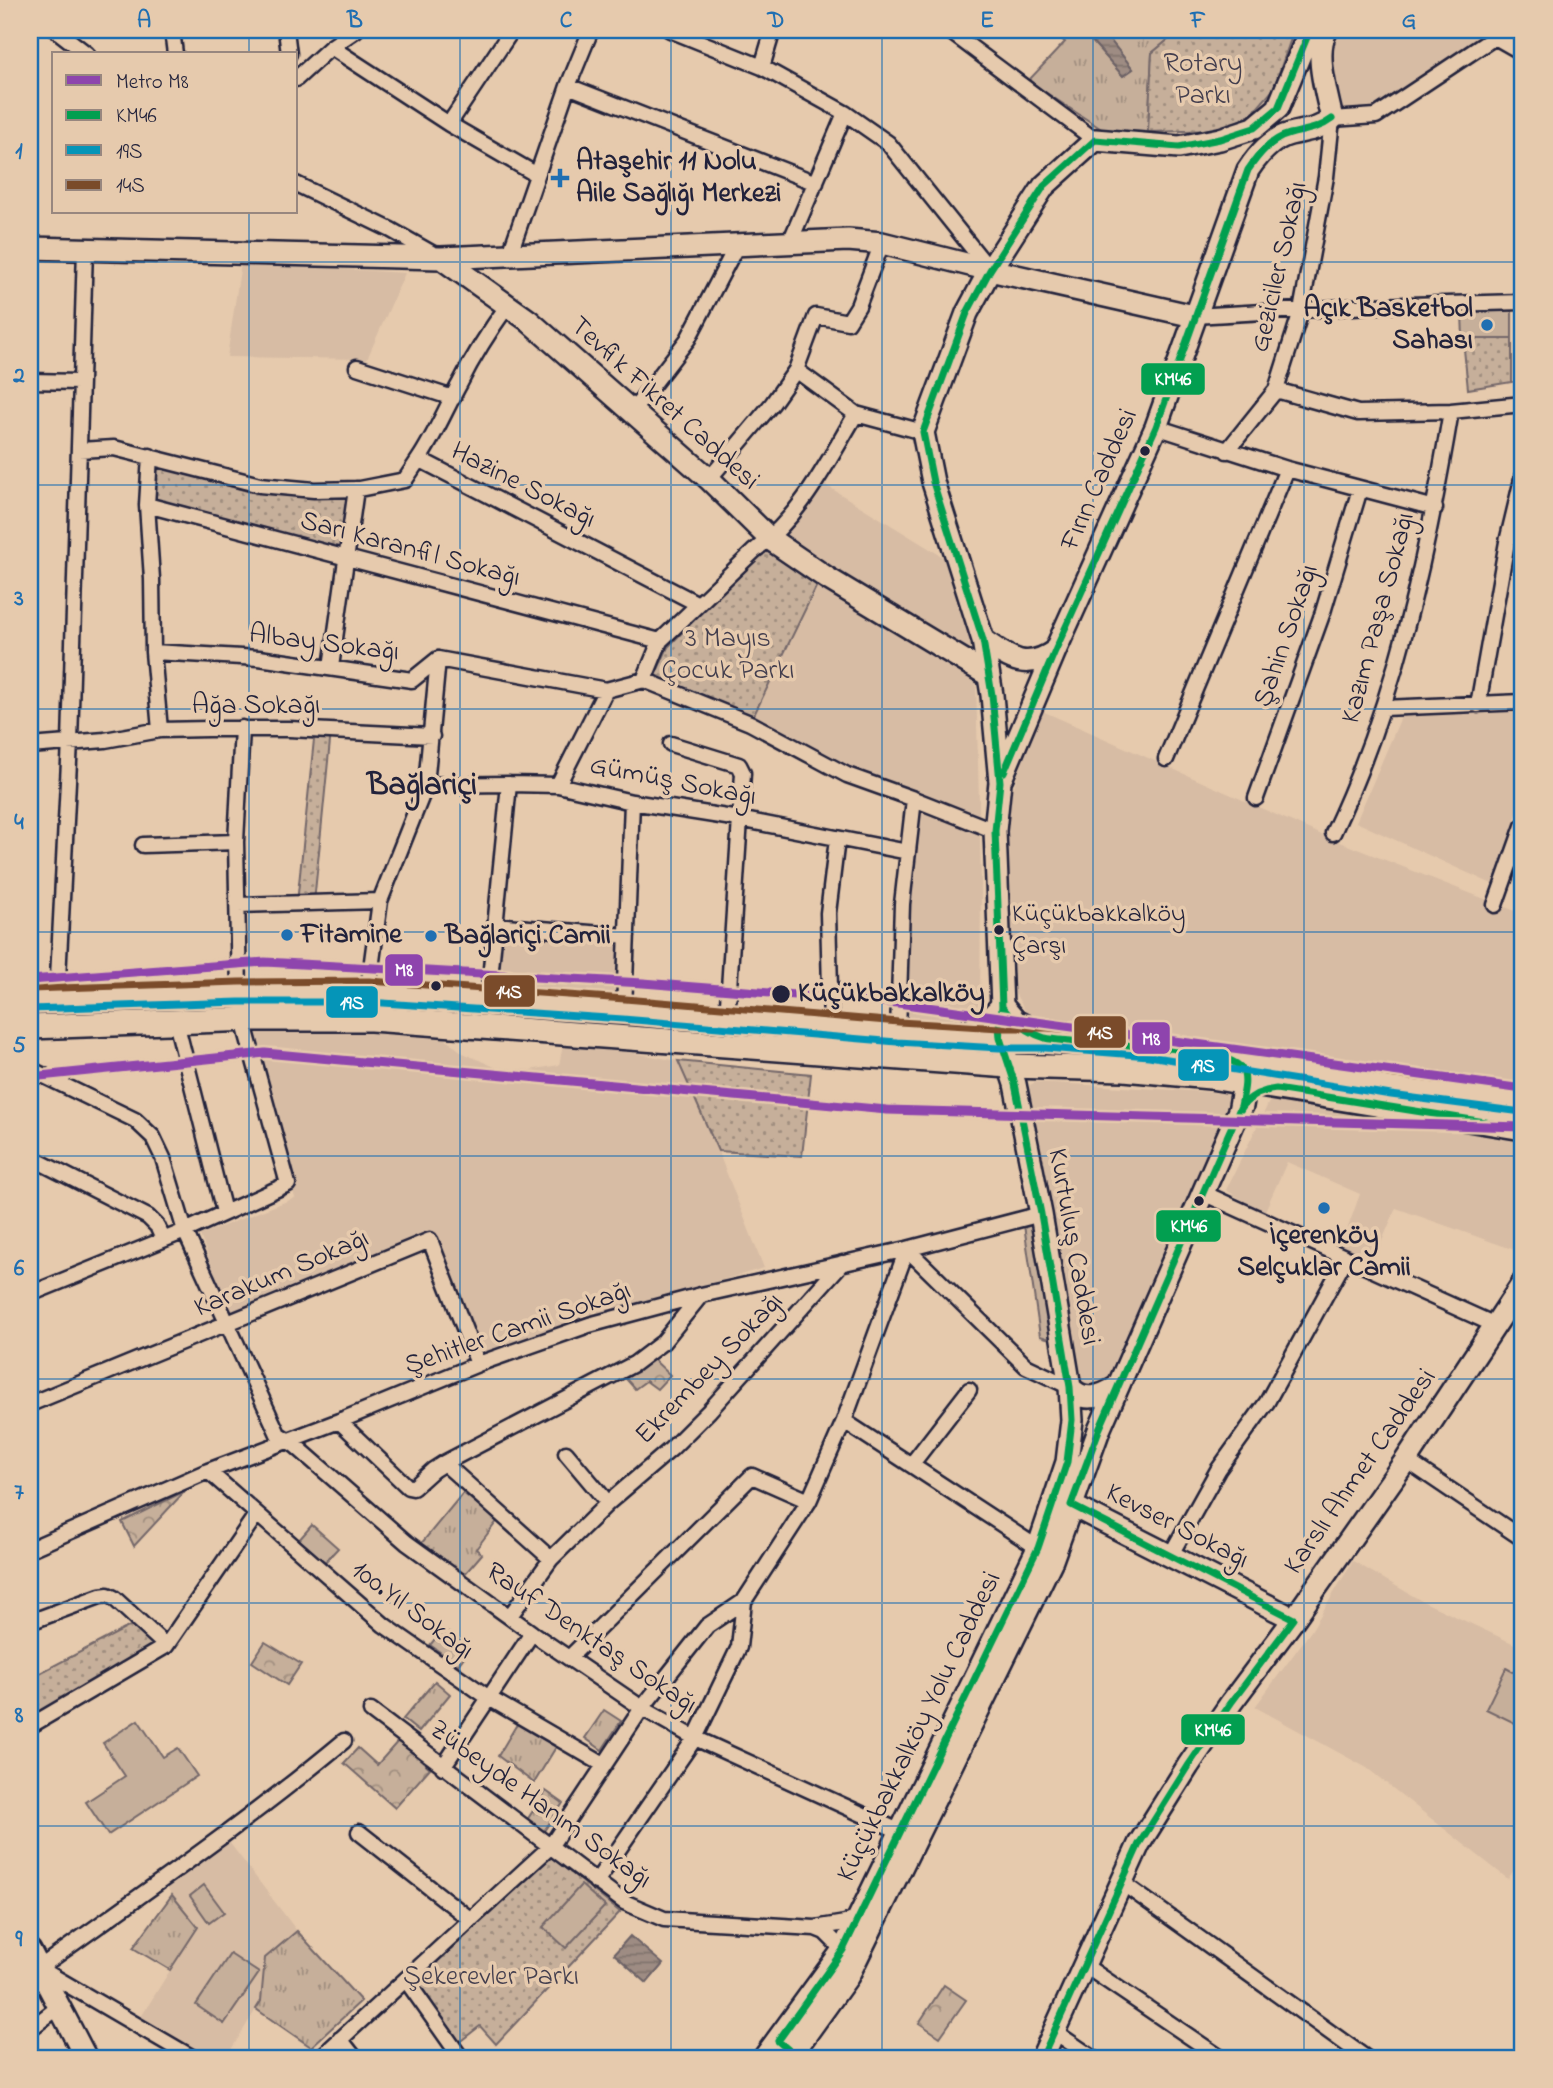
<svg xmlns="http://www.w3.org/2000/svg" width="1553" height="2088" font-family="'Indie Flower',sans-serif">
  <defs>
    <pattern id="grass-tufts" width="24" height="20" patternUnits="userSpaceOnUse" patternTransform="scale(1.75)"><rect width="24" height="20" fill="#c6af9a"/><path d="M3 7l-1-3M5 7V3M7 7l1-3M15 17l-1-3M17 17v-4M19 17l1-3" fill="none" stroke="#a08e7f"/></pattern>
    <pattern id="forest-crowns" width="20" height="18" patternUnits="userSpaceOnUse" patternTransform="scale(1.75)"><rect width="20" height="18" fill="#c6af9a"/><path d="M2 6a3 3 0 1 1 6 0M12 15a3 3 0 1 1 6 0" fill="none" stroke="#a08e7f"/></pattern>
    <pattern id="park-dots" width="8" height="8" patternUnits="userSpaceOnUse" patternTransform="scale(1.75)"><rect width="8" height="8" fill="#c6af9a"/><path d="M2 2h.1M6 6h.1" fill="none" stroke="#a08e7f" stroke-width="1.8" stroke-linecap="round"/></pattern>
    <pattern id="water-rules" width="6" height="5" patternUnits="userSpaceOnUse" patternTransform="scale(1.75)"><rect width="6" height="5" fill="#9e8c83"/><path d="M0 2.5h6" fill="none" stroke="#80726c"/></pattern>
  </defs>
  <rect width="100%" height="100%" fill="#e6caad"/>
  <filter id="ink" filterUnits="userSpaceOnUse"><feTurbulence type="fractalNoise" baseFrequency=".0143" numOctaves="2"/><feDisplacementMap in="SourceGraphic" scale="14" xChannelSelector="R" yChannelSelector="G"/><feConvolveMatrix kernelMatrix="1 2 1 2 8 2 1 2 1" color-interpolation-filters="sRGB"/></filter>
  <g filter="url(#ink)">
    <path fill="#d7bca4" d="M 1336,30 L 1474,30 L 1484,37 L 1376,109 L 1339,111 L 1333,80 L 1330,38 Z
      M 241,263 L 405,273 L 367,359 L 227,357 Z
      M 824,484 L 948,560 L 975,654 L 783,536 Z
      M 820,579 L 976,681 L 981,884 L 980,1020 L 902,1023 L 903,928 L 918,797 L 848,770 L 753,717 Z
      M 1040,710 L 1324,836 L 1523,914 L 1523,1095 L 1030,1019 L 1003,973 L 1004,815 Z
      M 1523,711 L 1523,797 L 1492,884 L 1356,822 L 1401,717 Z
      M 502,932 L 618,942 L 615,994 L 496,984 Z
      M 249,1026 L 434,1030 L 463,1053 L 497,1068 L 530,1070 L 559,1065 L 564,1040 L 678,1061 L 718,1151 L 764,1268 L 611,1312 L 482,1354 L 426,1249 L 235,1327 L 200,1235 L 295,1198 Z
      M 1036,1082 L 1227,1093 L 1232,1097 L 1233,1106 L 1113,1374 L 1106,1382 L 1090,1387 L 1083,1384 L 1077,1375 L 1028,1092 L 1030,1085 Z
      M 1279,1099 L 1523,1137 L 1523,1253 L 1396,1208 L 1374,1260 L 1341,1247 L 1360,1194 L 1287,1162 L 1264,1213 L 1226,1190 L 1269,1102 Z
      M 1353,1561 L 1420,1600 L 1523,1648 L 1523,1856 L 1508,1879 L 1367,1768 L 1255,1707 L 1311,1631 Z
      M 229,1842 L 297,1931 L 265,1958 L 261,2001 L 226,2058 L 208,2058 L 141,2017 L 197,1927 L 167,1888 Z"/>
    <path fill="url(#grass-tufts)" stroke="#74686a" stroke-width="2" d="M 1026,30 L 1082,30 L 1123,76 L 1133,69 L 1102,30 L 1180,30 L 1152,53 L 1148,132 L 1103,130 L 1028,81 L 1065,42 L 1050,30 L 1036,38 Z
      M 463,1493 L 498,1520 L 476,1549 L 482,1554 L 464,1575 L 420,1545 Z
      M 312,1525 L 338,1548 L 324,1563 L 298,1541 Z
      M 443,1629 L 470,1649 L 458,1665 L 430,1645 Z
      M 435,1681 L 450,1694 L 419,1732 L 403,1719 Z
      M 604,1710 L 621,1721 L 602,1750 L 585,1738 Z
      M 517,1724 L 556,1747 L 534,1783 L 498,1756 Z
      M 546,1791 L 563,1803 L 544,1831 L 527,1820 Z
      M 172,1895 L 198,1927 L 170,1970 L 133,1948 Z
      M 297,1931 L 361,2001 L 311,2047 L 256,2009 L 261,2001 L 265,1958 Z"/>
    <path fill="url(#forest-crowns)" stroke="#74686a" stroke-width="2" d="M 653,1359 L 670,1375 L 657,1389 L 646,1381 L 635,1389 L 626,1379 Z
      M 185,1491 L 134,1546 L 122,1522 Z
      M 265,1642 L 301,1664 L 287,1685 L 252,1662 Z
      M 399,1740 L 430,1768 L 395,1808 L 344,1763 L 358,1748 L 377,1765 Z
      M 944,1985 L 966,2000 L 940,2037 L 919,2023 Z"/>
    <path fill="url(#park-dots)" stroke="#74686a" stroke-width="2" d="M 1180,30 L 1294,30 L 1273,90 L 1252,114 L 1220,130 L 1148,132 L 1152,53 Z
      M 1463,339 L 1512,339 L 1512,382 L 1468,389 Z
      M 156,466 L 251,492 L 350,496 L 341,549 L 247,524 L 155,502 Z
      M 765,547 L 820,579 L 753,717 L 654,678 L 668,647 Z
      M 315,730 L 331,731 L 314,902 L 297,903 Z
      M 678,1061 L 811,1074 L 802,1156 L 718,1151 Z
      M 136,1623 L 166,1646 L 30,1731 L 30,1700 L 35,1697 L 30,1688 L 30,1678 Z
      M 549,1855 L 620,1912 L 496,2044 L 480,2026 L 458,2043 L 412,1981 Z"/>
    <path fill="#c6af9a" stroke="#74686a" stroke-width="2" d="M 1512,309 L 1512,339 L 1463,339 L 1462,311 Z
      M 1034,1223 L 1050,1339 L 1040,1336 L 1024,1225 Z
      M 1506,1668 L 1523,1677 L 1523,1727 L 1486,1709 Z
      M 138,1720 L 163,1757 L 178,1748 L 197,1776 L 108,1835 L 86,1802 L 125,1776 L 103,1743 Z
      M 204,1885 L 224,1912 L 209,1923 L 190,1896 Z
      M 581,1885 L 605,1906 L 566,1948 L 543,1927 Z
      M 230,1954 L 259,1973 L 224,2024 L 196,2005 Z"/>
    <path fill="url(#water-rules)" stroke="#6c6266" stroke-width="2" d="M 1082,30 L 1102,30 L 1133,69 L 1123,76 Z
      M 630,1936 L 663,1964 L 647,1983 L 614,1954 Z"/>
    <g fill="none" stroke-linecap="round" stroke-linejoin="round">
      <g stroke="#22223b" stroke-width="19">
        <path id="street" d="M 56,30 L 87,54
          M 172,30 L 175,54
          M 286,30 L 289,54
          M 670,30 L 762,67 L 845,113 L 888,143 L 989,269
          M 948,30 L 1095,140
          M 1495,37 L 1523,53
          M 331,47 L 449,124 L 537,175
          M 762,67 L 773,30
          M 296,79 L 331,47 L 356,30
          M 568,86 L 816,183
          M 449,124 L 512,30
          M 296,184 L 391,230 L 437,256
          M 790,242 L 845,113
          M 509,256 L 568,86 L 591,30
          M 1194,316 L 1370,306 L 1523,302
          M 357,367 L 453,398
          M 796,370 L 856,414 L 923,432
          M 30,381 L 79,382
          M 1276,390 L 1358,413 L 1451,411 L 1523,404
          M 631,413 L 688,339 L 736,247
          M 1156,427 L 1287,469 L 1435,508
          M 79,450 L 114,448 L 260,485 L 314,490 L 359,489 L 405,480 L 419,459 L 698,604
          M 1227,451 L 1276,390 L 1301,311 L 1326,177 L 1332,119 L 1376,116 L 1495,37 L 1517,30
          M 150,456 L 147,505 L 152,579 L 153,652 L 160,730
          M 419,459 C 435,435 446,408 460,383 C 474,355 490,330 508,305
          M 709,479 L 772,404 L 796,370 L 816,316 L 848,322 L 858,306 L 882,243
          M 147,505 L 660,641
          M 153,652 L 259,658 L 412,680 L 438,659 L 606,690 L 644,680
          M 331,667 L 356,489
          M 644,680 L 750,723 L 847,775 L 914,799 L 995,831
          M 644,680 L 660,641 L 754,551 C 802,515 826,464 856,414
          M 1478,705 L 1507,542 L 1523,475
          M 1384,708 L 1523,702
          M 671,744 L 739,765 L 743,773 L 727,1019
          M 30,746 L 105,740 L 160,730 L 209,729 L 289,729 L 432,736
          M 1166,759 L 1287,469
          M 426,785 L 509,784 L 558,785 L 632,802 L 739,819 L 908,852
          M 558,785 L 606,690
          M 1256,798 L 1323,612 L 1360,489
          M 1333,833 C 1396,700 1427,555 1451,411
          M 143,845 L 236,842
          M 238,905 L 380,901
          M 1495,905 L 1523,826
          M 495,925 L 627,936
          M 368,991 L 380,901 L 426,785 L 438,659
          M 239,992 L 236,842 L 242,728
          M 57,998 L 70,742 L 85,249
          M 488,999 L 509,784
          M 624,1009 L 632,802
          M 176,1022 L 224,1212
          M 831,1026 L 828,913 L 837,839
          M 898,1032 L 902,904 L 914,799
          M 30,1069 L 135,1120 L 153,1137 L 163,1158 L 185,1231 L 278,1434 L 296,1446 L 407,1543 L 532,1633 L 642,1708 L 695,1738 L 899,1831
          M 30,1157 L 148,1217 L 157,1226 L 163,1239
          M 1203,1193 L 1495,1325
          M 30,1294 L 185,1231 L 288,1184 L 243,1020
          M 30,1404 L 430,1240 L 478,1364
          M 339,1421 L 408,1487 L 413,1488 L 433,1470 L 444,1463 L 634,1364 L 663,1342 L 701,1295
          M 844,1421 L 1038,1548
          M 566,1453 L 608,1503
          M 1406,1460 L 1523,1539
          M 444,1463 L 551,1559
          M 911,1465 L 969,1390
          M 208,1471 L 384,1625 L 489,1698 L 604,1765
          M 30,1549 L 208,1471 L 339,1421 L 478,1364 L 589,1325 L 701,1295 L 907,1249 L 1041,1214
          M 1170,1556 L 1218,1470 L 1267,1402 L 1346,1258
          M 510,1616 L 551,1559 L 608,1503 L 671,1449 L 709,1411 L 842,1263
          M 30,1622 L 100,1596 L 108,1595 L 114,1598 L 166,1646
          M 569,1658 L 752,1476 L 809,1501
          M 371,1711 L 624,1902 L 664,1919 L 815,1928
          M 30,1726 L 166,1646 L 256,1515
          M 443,1767 L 532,1633
          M 359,1832 L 471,1920
          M 596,1882 L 695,1738 L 739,1647 L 744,1601 L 809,1501 L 844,1421 L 907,1249 L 1026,1366 L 1070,1387
          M 1121,1882 L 1366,2058
          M 843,1950 L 825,1932 L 815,1928 L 845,1923 L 858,1918
          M 1084,1965 L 1221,2058
          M 406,1980 L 461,2058
          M 30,2029 L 60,2006
          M 1055,2032 L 1093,2058
          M 340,2039 L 355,2058
          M 193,2058 L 39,1968 C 142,1894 247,1822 344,1741
          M 320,2058 L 550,1847 L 642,1708 L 707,1626 L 744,1601"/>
      </g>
      <g stroke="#22223b" stroke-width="26">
        <path id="secondary" d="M 1327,30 C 1313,51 1327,95 1332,119
          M 30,248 L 441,258 L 848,240 L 882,243 L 990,270 L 1194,316
          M 441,258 L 528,320 L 709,479 L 770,539 L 827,578 L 988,675
          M 983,640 C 1009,658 1025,672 1055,651
          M 1002,777 L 1055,651 L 1156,427 L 1248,170 C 1258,155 1271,139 1290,134 C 1306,130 1319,130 1332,119
          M 1070,1387 C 1083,1403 1101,1397 1117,1387
          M 1071,1505 L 1294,1619
          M 30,1951 L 86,2058
          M 764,2058 L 843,1950 L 1038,1548 L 1067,1462 L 1072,1420 L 1070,1387 L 1041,1214 L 1015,1084 L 1000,1038 L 999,1026 L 1002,1007 L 995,831 L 1000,782 L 992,695 L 983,640 L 933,482 L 923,432 L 967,313 L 990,270 L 1044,186 L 1095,140 L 1179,147 L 1220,139 L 1254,128 L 1278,108 L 1310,30
          M 789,2058 L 848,1976 L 1052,1560 L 1099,1430 L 1241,1106
          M 1042,2058 L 1139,1844 L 1188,1766 L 1231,1703 L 1294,1619 L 1406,1460 L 1523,1283"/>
      </g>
      <g stroke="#22223b" stroke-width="28">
        <path id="primary" d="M 30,999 L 239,992 L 368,991 L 624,1009 L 727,1019 L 898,1032 L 1000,1038 L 1046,1038 L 1150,1046 L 1393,1085 L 1523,1102
          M 30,1027 L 252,1019 L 371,1019 L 1009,1066 L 1124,1069 L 1210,1077 L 1523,1128
          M 962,1035 L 984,1025 L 1002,1007 L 1015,1022 L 1043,1036
          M 1241,1106 L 1245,1083 L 1241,1068"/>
      </g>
      <use href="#street" stroke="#e6caad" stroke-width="14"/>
      <use href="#secondary" stroke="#e6caad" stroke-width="21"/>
      <use href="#primary" stroke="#e6caad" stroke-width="23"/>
      <g stroke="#e6caad" stroke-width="12">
        <path id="bus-1" d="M 1004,772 L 1055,651 L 1156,427 L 1248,170 C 1259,154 1271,139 1290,134 C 1305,130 1319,129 1332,119
          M 1002,1007 C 1014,1021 1027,1033 1045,1038 C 1080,1046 1224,1042 1242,1069 C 1248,1079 1243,1095 1241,1106 L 1099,1430 L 1071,1505 L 1294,1619 L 1231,1703 L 1188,1766 L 1139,1844 L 1042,2058
          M 1227,1137 C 1239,1110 1244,1093 1276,1089 L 1523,1128
          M 798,2058 L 778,2041 L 843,1950 L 1038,1548 L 1067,1462 L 1072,1420 L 1070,1387 L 1041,1214 L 1015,1084 L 1000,1038 L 999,1026 L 1002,1007 L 995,831 L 1000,782 L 992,695 L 983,640 L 933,482 L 923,432 L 967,313 L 990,270 L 1044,186 L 1095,140 L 1179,147 L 1220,139 L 1254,128 L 1278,108 L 1310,30"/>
      </g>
      <g stroke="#e6caad" stroke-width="12">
        <path id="bus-2" d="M 30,1009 L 239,1002 L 368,1002 L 623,1019 L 897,1042 L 999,1048 L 1046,1048 L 1149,1056 L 1391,1095 L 1522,1112"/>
      </g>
      <g stroke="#e6caad" stroke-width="12">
        <path id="bus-3" d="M 30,989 L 239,982 L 369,981 L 625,999 L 899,1022 L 1000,1028 L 1047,1028 L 1151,1036 L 1395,1075 L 1523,1091"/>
      </g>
      <use href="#bus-1" stroke="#029f50" stroke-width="7"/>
      <use href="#bus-2" stroke="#0595b8" stroke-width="7"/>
      <use href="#bus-3" stroke="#7a4b2a" stroke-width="7"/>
      <g stroke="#e6caad" stroke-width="14">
        <path id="metro-1" d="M 30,980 L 265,962 L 643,983 L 898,1003 L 1523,1089
          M 30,1077 L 265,1053 L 887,1110 L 1523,1127"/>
      </g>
      <use href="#metro-1" stroke="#8e44ad" stroke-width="9"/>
    </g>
  </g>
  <path fill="none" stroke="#1f6fb2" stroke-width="2" stroke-opacity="0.55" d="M 249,30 L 249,54M 460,30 L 460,2058M 671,30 L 671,2058M 882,30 L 882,2058M 1093,30 L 1093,2058M 1304,30 L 1304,2058M 249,212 L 249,2058M 30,262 L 1523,262M 30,485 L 1523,485M 30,709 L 1523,709M 30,932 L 1523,932M 30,1156 L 1523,1156M 30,1379 L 1523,1379M 30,1603 L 1523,1603M 30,1826 L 1523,1826"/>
  <g fill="#1f6fb2" stroke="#e6caad" stroke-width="2.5">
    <path d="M556.5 167.5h7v7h7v7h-7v7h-7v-7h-7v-7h7z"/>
    <circle cx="1487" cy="325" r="7"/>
    <circle cx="287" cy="935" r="7"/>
    <circle cx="431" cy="936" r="7"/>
    <circle cx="1324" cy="1208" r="7"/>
  </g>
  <g fill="#22223b" stroke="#e6caad" stroke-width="2.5">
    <circle cx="1145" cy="451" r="6"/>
    <circle cx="999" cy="930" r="6"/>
    <circle cx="436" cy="986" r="6"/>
    <circle cx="781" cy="994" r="10"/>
    <circle cx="1199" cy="1201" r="6"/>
  </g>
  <g text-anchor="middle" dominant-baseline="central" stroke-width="7" stroke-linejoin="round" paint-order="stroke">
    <g font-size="26" fill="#22223b" stroke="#e6caad" text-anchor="start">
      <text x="1012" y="915">Küçükbakkalköy<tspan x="1012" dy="32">Çarşı</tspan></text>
    </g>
    <g font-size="28" fill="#433e4e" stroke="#e6caad">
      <text x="1203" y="64">Rotary<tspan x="1203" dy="32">Parkı</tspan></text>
      <text x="728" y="639">3 Mayıs<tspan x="728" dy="32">Çocuk Parkı</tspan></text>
      <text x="491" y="1977">Şekerevler Parkı</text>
    </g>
    <g font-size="28" font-weight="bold" fill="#22223b" stroke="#e6caad" text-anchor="start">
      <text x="576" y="162">Ataşehir 11 Nolu<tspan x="576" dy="32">Aile Sağlığı Merkezi</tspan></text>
      <text x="1473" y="309" text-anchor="end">Açık Basketbol<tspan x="1473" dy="32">Sahası</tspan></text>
      <text x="301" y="935">Fitamine</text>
      <text x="445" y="936">Bağlariçi Camii</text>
      <text x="1324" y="1236" text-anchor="middle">İçerenköy<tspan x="1324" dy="32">Selçuklar Camii</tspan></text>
    </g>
    <g font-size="28" fill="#22223b" stroke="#e6caad">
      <text transform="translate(1280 267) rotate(-77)">Geziciler Sokağı</text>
      <text transform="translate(664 404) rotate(42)">Tevfik Fikret Caddesi</text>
      <text transform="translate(1100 480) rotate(-66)">Fırın Caddesi</text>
      <text transform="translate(523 486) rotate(27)">Hazine Sokağı</text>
      <text transform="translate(410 550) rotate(15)">Sarı Karanfil Sokağı</text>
      <text transform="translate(1379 618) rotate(-75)">Kazım Paşa Sokağı</text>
      <text transform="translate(1287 636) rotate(-71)">Şahin Sokağı</text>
      <text transform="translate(324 644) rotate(7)">Albay Sokağı</text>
      <text x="256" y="706">Ağa Sokağı</text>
      <text transform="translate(673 782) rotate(11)">Gümüş Sokağı</text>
      <text transform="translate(1073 1247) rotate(80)">Kurtuluş Caddesi</text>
      <text transform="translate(282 1274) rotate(-23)">Karakum Sokağı</text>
      <text transform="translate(518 1329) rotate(-19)">Şehitler Camii Sokağı</text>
      <text transform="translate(710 1369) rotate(-46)">Ekrembey Sokağı</text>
      <text transform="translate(1361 1472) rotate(-55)">Karslı Ahmet Caddesi</text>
      <text transform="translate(1177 1527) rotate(27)">Kevser Sokağı</text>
      <text transform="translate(412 1611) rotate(37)">100.Yıl Sokağı</text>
      <text transform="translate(591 1639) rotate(34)">Rauf Denktaş Sokağı</text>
      <text transform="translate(920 1727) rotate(-64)">Küçükbakkalköy Yolu Caddesi</text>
      <text transform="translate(540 1805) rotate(36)">Zübeyde Hanım Sokağı</text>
    </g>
    <g font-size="28" font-weight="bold" fill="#22223b" stroke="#e6caad" text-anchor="start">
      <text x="798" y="994">Küçükbakkalköy</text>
    </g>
    <g font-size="32" font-weight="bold" fill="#22223b" stroke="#e6caad">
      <text x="422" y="786">Bağlariçi</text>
    </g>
  </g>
  <g stroke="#e6caad" stroke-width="2.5">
    <rect x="1140" y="362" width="66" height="34" rx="7" fill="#029f50"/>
    <rect x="384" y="953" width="40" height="34" rx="7" fill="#8e44ad"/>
    <rect x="483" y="974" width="53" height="34" rx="7" fill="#7a4b2a"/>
    <rect x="325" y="985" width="54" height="34" rx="7" fill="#0595b8"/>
    <rect x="1073" y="1015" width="54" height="34" rx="7" fill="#7a4b2a"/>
    <rect x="1131" y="1021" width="40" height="34" rx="7" fill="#8e44ad"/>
    <rect x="1177" y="1048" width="53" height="34" rx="7" fill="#0595b8"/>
    <rect x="1155" y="1209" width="67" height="34" rx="7" fill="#029f50"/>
    <rect x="1180" y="1713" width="66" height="33" rx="7" fill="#029f50"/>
  </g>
  <g font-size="19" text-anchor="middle" font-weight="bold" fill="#fff">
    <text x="1173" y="385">KM46</text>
    <text x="404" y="976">M8</text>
    <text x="509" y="998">14S</text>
    <text x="352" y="1009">19S</text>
    <text x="1100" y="1039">14S</text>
    <text x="1151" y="1045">M8</text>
    <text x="1203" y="1072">19S</text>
    <text x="1189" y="1232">KM46</text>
    <text x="1213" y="1736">KM46</text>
  </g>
  <rect width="1553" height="2088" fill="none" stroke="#e6caad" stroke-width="77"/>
  <rect x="52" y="52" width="245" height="161" fill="#e6caad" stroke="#98877f" stroke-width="2"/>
  <rect x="66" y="75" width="35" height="10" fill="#8e44ad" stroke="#98877f" stroke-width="2"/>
  <text x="116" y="88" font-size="21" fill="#22223b">Metro M8</text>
  <rect x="66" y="110" width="35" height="10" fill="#029f50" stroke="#98877f" stroke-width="2"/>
  <text x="116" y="122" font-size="21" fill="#22223b">KM46</text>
  <rect x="66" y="145" width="35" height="10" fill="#0595b8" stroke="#98877f" stroke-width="2"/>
  <text x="116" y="158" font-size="21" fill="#22223b">19S</text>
  <rect x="66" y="180" width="35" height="10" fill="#7a4b2a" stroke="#98877f" stroke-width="2"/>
  <text x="116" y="192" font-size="21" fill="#22223b">14S</text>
  <rect x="38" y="38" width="1476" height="2012" fill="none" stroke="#1f6fb2" stroke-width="2.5"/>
  <g font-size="23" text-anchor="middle" font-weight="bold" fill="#1f6fb2">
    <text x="144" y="27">A</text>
    <text x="355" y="27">B</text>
    <text x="566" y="27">C</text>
    <text x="776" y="27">D</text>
    <text x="987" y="27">E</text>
    <text x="1198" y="27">F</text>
    <text x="1409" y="27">G</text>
    <text x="19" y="158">1</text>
    <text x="19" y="382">2</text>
    <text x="19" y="605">3</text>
    <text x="19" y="829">4</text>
    <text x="19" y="1052">5</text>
    <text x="19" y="1275">6</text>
    <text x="19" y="1499">7</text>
    <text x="19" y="1722">8</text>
    <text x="19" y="1946">9</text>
  </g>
</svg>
